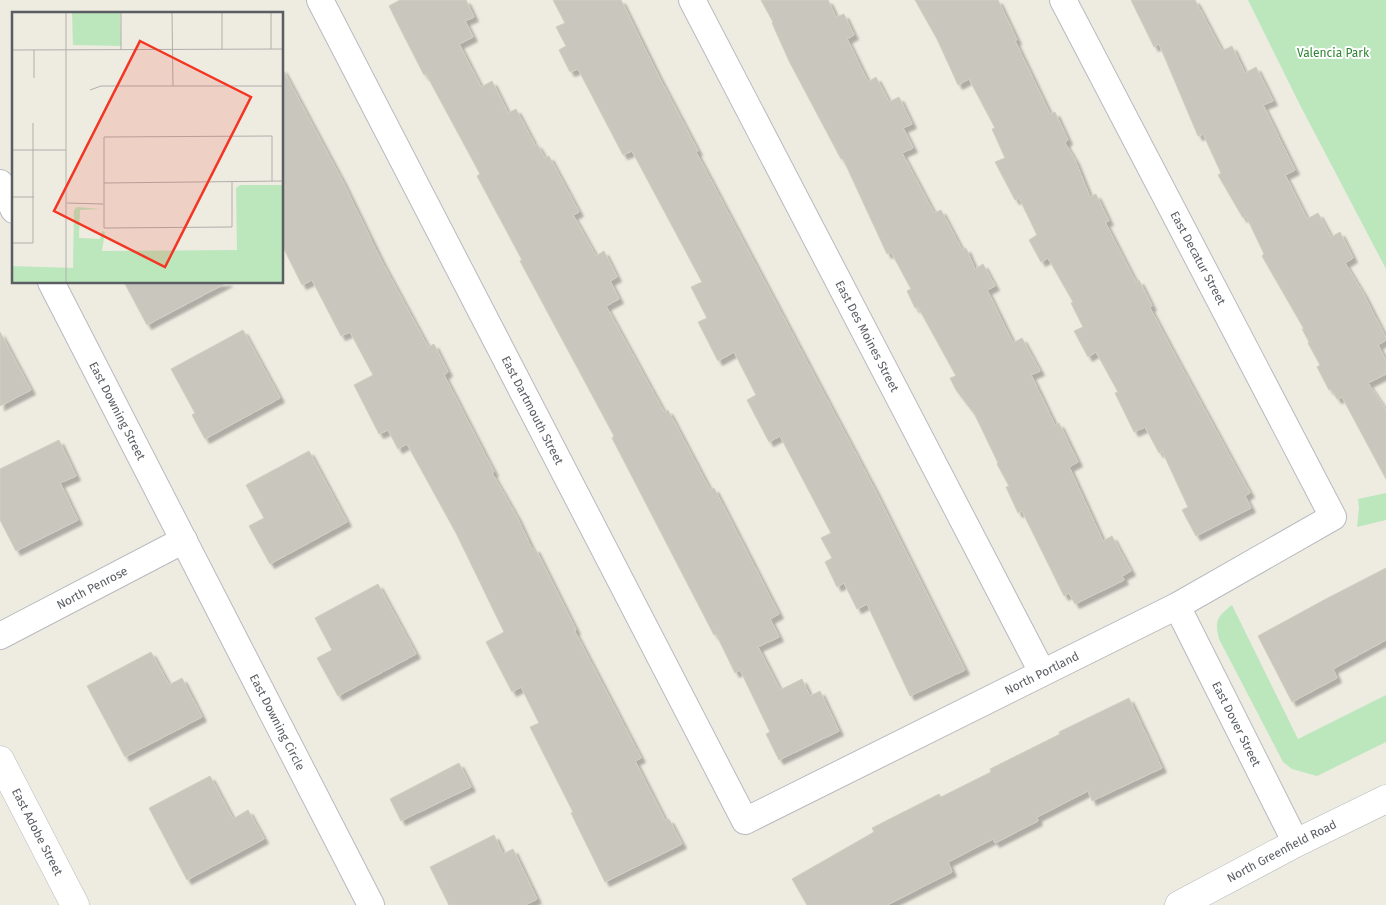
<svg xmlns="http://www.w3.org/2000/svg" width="1386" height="905" font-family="'Fira Sans',sans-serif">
  <defs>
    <filter id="shadow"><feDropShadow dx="4.5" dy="4.5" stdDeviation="1" flood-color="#0004"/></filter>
  </defs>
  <rect width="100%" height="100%" fill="#eeebe1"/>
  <path fill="#bce7bd" d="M 1248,0 L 1386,0 L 1386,269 L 1300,105 Z
    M 1386,493 L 1386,520 L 1357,527 L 1359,508 L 1358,499 Z
    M 1232,605 L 1298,739 L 1386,695 L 1386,742 L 1317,776 L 1292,769 L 1283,762 L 1219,639 C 1214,620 1218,616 1232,605 Z"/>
  <path fill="#c9c6be" stroke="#d3cdbf" filter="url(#shadow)" d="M 400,0 L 466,0 L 474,17 L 465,21 L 473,37 L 459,44 L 481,87 L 492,81 L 508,113 L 516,109 L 535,145 L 537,144 L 545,158 L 549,156 L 579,212 L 573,215 L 596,256 L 604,251 L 617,277 L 610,281 L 619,299 L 606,306 L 664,412 L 668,410 L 710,490 L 714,488 L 779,614 L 770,619 L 779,637 L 758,647 L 780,690 L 802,679 L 810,696 L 820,691 L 839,731 L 779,760 L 766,734 L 770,732 L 740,670 L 735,673 L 716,634 L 714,635 L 612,438 L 614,436 L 520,261 L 522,260 L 477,176 L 480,174 L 426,74 L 424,75 L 405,38 L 389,6 Z
    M 553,0 L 621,0 L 658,75 L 698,151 L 696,152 L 876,492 L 965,670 L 910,696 L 867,604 L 857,609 L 844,583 L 837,587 L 825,562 L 832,558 L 821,538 L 831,533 L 780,436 L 769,442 L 747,400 L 756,395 L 734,352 L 718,361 L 698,322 L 707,318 L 691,287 L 702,282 L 632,151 L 623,155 L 578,69 L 570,72 L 559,50 L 566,46 L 556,27 L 565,23 Z
    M 761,0 L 828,0 L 836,17 L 844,14 L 854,35 L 847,39 L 868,82 L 876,77 L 889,102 L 899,97 L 912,124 L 903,128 L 913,148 L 902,153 L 934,213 L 941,210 L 962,250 L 966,248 L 975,269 L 983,264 L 995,286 L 987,290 L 1013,343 L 1022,338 L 1040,371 L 1031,375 L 1055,425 L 1059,423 L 1078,462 L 1069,467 L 1103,541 L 1112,536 L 1131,571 L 1122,576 L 1124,580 L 1075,604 L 1069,593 L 1064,596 L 1022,511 L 1018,513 L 1006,487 L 1009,486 L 997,464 L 998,463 L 975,415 L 956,390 L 950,378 L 956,376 L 918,307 L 915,308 L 907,291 L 911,289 L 891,252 L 887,254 L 843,159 L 841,159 L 789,61 L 772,23 L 773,22 Z
    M 915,0 L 998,0 L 1017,40 L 1015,41 L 1050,114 L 1055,112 L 1068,140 L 1065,143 L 1075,160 L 1090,197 L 1096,194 L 1109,221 L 1105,222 L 1130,271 L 1136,282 L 1139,280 L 1152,306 L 1150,308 L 1176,357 L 1250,493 L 1245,496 L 1251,508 L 1196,536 L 1182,510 L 1188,507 L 1162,451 L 1159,453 L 1145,427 L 1134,432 L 1115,393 L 1118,392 L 1096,352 L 1088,357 L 1074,331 L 1083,327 L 1071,303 L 1073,302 L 1048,258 L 1041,262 L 1029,240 L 1037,235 L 1019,198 L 1015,200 L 995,162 L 1005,158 L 992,129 L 995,128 L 969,79 L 958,85 L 937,39 Z
    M 1131,0 L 1195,0 L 1222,51 L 1232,46 L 1245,73 L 1256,67 L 1273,101 L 1263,105 L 1295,170 L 1285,175 L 1307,219 L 1318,213 L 1331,237 L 1340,232 L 1353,258 L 1345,263 L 1363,293 L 1386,338 L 1386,340 L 1378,345 L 1386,361 L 1386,374 L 1368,383 L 1386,410 L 1386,479 L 1342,397 L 1337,399 L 1331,389 L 1329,390 L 1317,367 L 1320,365 L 1308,343 L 1309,342 L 1302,329 L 1304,329 L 1262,256 L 1264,254 L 1246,216 L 1243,218 L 1218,175 L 1221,173 L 1203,134 L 1198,136 L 1159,44 L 1154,47 Z
    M 282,68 L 342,180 L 381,260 L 428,347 L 434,344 L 448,372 L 444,375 L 494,472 L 492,473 L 517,517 L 532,549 L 535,548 L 576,630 L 574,630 L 641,758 L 635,761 L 665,820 L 669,819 L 682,844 L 605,882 L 571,813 L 573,812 L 530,727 L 539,723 L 521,687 L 512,692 L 486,642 L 504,632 L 456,533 L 407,444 L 398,449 L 388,430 L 379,434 L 354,385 L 373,375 L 350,332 L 341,336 L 312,280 L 302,285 L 282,245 Z
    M 124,282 L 228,282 L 147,325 Z
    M 243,330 L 280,398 L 205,439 L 192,415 L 195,413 L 171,369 Z
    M 0,332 L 31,390 L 0,406 Z
    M 59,440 L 76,476 L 60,483 L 78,520 L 16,551 L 0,520 L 0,469 Z
    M 309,451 L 347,522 L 270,564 L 249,526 L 264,518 L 246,485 Z
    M 1386,568 L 1386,640 L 1333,669 L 1337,678 L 1292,702 L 1258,636 L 1324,600 Z
    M 378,584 L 416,654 L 338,696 L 317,658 L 332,650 L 315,618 Z
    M 151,652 L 169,685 L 182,678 L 202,717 L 125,757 L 87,686 Z
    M 1129,698 L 1162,768 L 1092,801 L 1088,791 L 1037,817 L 1038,821 L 995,843 L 993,839 L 948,862 L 952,872 L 887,905 L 807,905 L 792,879 L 874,832 L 872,828 L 939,794 L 941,797 L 991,772 L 990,769 L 1060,734 L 1059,732 Z
    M 459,763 L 471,787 L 401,821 L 390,799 Z
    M 210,776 L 233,819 L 248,810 L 264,839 L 187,880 L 149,808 Z
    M 494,835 L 503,854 L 513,849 L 537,899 L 525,905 L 449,905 L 430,867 Z"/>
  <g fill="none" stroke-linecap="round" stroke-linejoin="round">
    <g stroke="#b7babf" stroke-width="28">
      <g id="minor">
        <path id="s1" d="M 320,0 L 745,821 L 1177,606 L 1333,517 L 1063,0"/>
        <path id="s2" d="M 692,0 L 1042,672"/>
        <path d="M 0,183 L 14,210"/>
        <path id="s3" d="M 51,282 L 371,905"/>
        <path id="s4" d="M 1177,606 L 1296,843"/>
        <path id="s5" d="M 0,636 L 184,540"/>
      </g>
    </g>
    <g stroke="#b7babf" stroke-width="29">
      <g id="tertiary">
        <path id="s6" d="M 0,760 L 75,905"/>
      </g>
    </g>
    <g stroke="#b7bbc1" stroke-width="29">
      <g id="secondary">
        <path id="s7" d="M 1179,905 L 1296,843 L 1386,799"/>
      </g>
    </g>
    <use href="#minor" stroke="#fff" stroke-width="26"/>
    <use href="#tertiary" stroke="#fff" stroke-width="28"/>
    <use href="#secondary" stroke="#fff" stroke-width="28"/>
  </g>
  <g text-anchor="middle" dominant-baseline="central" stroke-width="4" stroke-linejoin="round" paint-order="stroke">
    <g font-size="12" fill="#2f8534" stroke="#fff">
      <text x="1333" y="53">Valencia Park</text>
    </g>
    <g font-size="12" fill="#5a5e63" stroke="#fff">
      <text transform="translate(1198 258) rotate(62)">East Decatur Street</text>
      <text stroke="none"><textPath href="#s2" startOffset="379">East Des Moines Street</textPath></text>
      <text stroke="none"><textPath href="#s1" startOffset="462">East Dartmouth Street</textPath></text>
      <text stroke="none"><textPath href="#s3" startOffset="145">East Downing Street</textPath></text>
      <text stroke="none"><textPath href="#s5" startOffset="104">North Penrose</textPath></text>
      <text stroke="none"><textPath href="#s1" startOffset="1256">North Portland</textPath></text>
      <text stroke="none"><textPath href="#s3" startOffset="495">East Downing Circle</textPath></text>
      <text stroke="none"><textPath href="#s4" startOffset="132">East Dover Street</textPath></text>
      <text stroke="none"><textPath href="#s6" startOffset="81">East Adobe Street</textPath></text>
      <text stroke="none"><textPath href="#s7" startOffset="116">North Greenfield Road</textPath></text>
    </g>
  </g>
  <g transform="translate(12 12)">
    <rect width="271" height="271" fill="#eeebe1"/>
    <path d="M 60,0 L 108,0 L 109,34 L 61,33 ZM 228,173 L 271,173 L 271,271 L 0,271 L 0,254 L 61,256 L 62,198 L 65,195 L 88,197 L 68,198 L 67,226 L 88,227 L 90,219 L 93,220 L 90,239 L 225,238 L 224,176 Z" fill="#bce7bd"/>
    <path fill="none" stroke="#afafab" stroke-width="1" d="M 109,0 L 109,38M 160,0 L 161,74M 210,0 L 210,37M 259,0 L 259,37M 0,38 L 272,37M 22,38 L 22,66M 78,78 L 89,74 L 272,74M 0,138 L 54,138M 220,170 L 220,215 L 92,216 L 92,125 L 260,124 L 260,169M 92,171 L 272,169M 0,185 L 22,185M 55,191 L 91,192M 0,231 L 21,231 L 21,111M 54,271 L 54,0"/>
    <path fill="#f33523" fill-opacity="0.15" stroke="#f33523" stroke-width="2.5" d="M 128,29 L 239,85 L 153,255 L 42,199 Z"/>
    <rect width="271" height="271" fill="none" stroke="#5a5e63" stroke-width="2.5"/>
  </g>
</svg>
